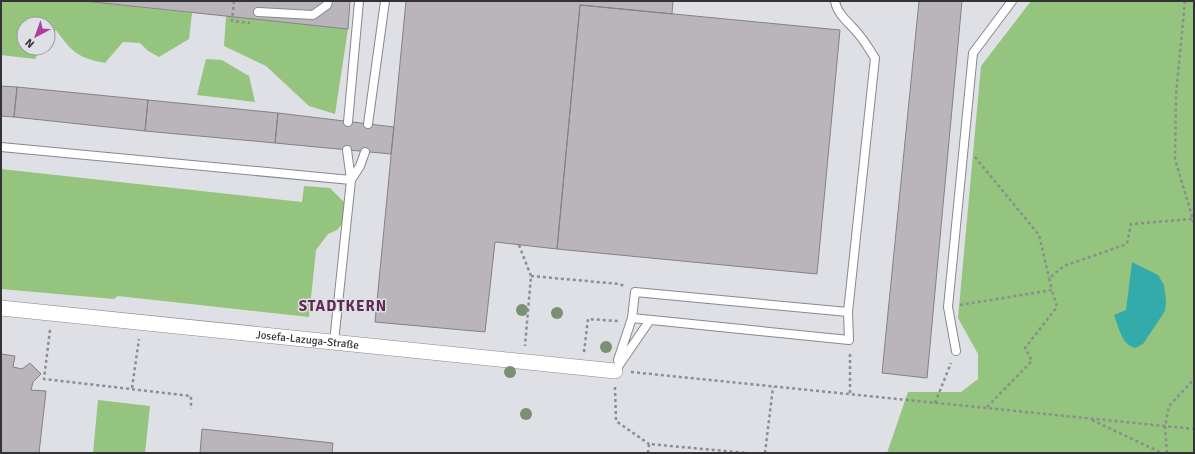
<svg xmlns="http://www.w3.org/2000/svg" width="1195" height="454" font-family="Signika,sans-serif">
  <rect width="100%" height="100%" fill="#dfe0e6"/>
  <path fill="#94c47d" d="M 1,1 L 84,1 L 192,13 L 189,39 L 159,57 L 148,51 L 140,43 L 123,42 L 105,63 C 78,58 72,52 56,30 L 48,39 L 48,24 L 24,24 L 24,48 L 41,48 L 35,59 L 1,55 Z
    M 1031,1 L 1194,1 L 1194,453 L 887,453 L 908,392 L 961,392 L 978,379 L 978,354 L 958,318 L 981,66 Z
    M 226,16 L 348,29 L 335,114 L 309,106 L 266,66 L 224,46 Z
    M 206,59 L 222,60 L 249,76 L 255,102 L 197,95 Z
    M 1,169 L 302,202 L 304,186 L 330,188 L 344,202 L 346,219 L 337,230 L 328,234 L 316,250 L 309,317 L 118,296 L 114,299 L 1,289 Z
    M 98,400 L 150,406 L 145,453 L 93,453 Z"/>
  <path fill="#33abab" d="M 1132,262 L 1158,275 L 1164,285 L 1166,301 L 1165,311 L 1143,344 L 1135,348 C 1121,344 1119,327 1114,315 L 1126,310 Z"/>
  <path fill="#bab5ba" stroke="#858084" d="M 84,1 L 350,1 L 348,29 Z
    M 406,1 L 673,1 L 672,14 L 580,5 L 557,249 L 495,242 L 485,332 L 375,322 Z
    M 919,1 L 962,1 L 927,378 L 882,373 Z
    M 580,5 L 840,30 L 817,274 L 557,249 Z
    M 1,86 L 17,87 L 14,117 L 1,116 Z
    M 17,87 L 148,100 L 145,131 L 14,117 Z
    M 148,100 L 278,113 L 275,143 L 145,131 Z
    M 278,113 L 394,127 L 391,154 L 275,143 Z
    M 1,354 L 15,356 L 13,367 L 22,369 L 30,363 L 41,374 L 33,382 L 31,390 L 46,391 L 39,453 L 1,453 Z
    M 202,429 L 333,443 L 332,453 L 200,453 Z"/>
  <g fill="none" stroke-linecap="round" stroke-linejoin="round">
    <g stroke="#87888d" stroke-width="10">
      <path id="service" d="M 835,1 C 837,15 852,25 860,36 C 866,43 870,51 875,58 L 848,312 L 849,340 L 632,318 L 635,292 L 848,312
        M 258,12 L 313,15 L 327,5 L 328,1
        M 348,122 L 359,1
        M 368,124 L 385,1
        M 1,147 L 351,180
        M 351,180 L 360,166 L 365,152
        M 334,342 L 351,180 L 347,150
        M 956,351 L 948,307 L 973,53 L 1012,1
        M 618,360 L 632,318
        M 615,371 L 650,320"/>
    </g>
    <g stroke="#87888d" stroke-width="16">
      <g id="minor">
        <path id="s1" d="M 1,308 L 615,371"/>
      </g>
    </g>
    <path stroke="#8c8d91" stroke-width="2.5" stroke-dasharray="3 3" stroke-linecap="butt" d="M 234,1 L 232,21 L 250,23
      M 1185,1 L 1176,95 L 1175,159 L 1194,223
      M 975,157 L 1039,235 L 1049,278
      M 519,245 L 531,276 L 525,346
      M 531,276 L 620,284 L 624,286
      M 960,305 L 1052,290 L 1049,278 L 1064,266 L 1127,244 L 1131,224 L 1193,219
      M 50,330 L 44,379 L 191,396 L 191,409
      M 584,352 L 588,319 L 618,321
      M 850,354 L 850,395
      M 631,372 L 1194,429
      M 615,387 L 616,421 L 649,444
      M 132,388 L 139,339
      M 935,403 L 951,363
      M 987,407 L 1032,361 L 1025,348 L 1057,307 L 1052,290
      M 1092,420 L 1162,453
      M 648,453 L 649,444 L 747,453
      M 765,453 L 773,387
      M 1167,453 L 1165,427 L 1169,406 L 1194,379"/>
    <use href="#service" stroke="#fff" stroke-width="8"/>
    <use href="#minor" stroke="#fff" stroke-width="15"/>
  </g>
  <g fill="#7b8f72">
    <circle cx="522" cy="310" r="6"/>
    <circle cx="557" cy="313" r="6"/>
    <circle cx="606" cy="347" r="6"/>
    <circle cx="510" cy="372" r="6"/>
    <circle cx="526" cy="414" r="6"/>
  </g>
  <g text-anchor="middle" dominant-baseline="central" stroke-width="3" stroke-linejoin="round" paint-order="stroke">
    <g font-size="11" fill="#333336" stroke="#dfe0e6">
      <text stroke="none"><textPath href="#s1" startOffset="308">Josefa-Lazuga-Straße</textPath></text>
    </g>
    <g font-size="15" font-weight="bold" letter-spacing="1" fill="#602956" stroke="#dfe0e6">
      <text x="343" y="306">STADTKERN</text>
    </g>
  </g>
  <rect width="1195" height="454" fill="none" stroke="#333336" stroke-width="4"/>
  <g transform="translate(36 36) rotate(221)"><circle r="19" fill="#dfe0e6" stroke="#9a9ba0"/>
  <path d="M0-3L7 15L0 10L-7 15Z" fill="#ae3f9c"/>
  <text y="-6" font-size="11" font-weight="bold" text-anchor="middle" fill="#333336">N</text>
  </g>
</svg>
